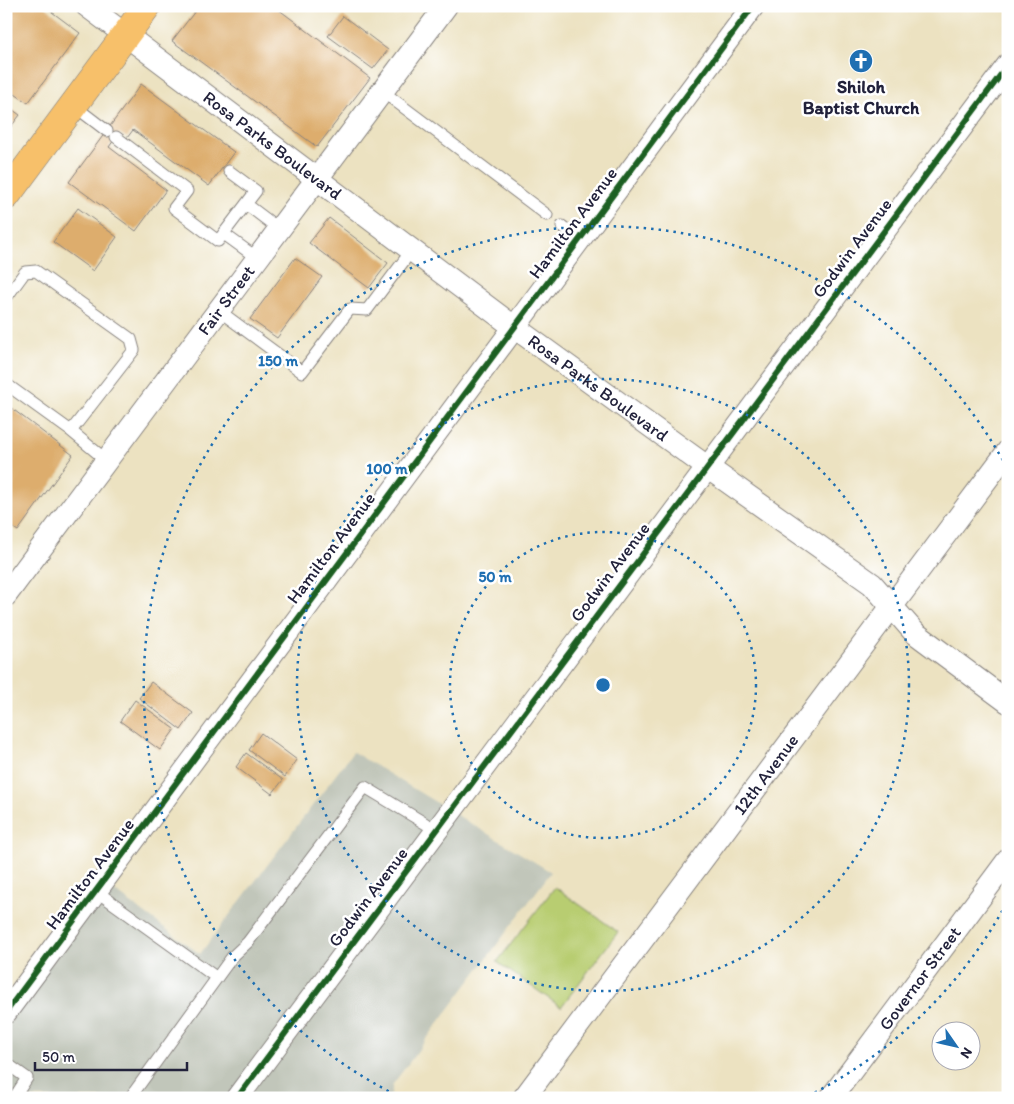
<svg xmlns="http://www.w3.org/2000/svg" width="1014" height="1104" font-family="Itim,sans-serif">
  <rect width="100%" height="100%" fill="#fff"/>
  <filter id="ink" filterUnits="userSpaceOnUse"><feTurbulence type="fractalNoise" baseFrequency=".02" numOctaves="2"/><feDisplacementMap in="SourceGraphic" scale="10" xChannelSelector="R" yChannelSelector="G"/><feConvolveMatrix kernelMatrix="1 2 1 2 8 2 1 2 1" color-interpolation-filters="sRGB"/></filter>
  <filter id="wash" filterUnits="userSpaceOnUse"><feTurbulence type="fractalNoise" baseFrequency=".0096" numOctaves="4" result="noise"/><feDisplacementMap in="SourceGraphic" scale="20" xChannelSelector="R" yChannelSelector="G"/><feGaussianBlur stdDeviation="1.12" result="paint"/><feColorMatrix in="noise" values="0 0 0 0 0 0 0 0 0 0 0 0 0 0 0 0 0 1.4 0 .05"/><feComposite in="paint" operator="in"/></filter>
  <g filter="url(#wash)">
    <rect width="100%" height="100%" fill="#ece2c1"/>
    <path fill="#c1c6ba" d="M 353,752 L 551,872 L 393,1084 L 390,1098 L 6,1098 L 6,1011 L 105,884 L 200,954 Z"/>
    <path fill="#b8cd71" stroke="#6d7856" d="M 555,887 L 618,932 L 561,1007 L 497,962 Z"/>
    <g id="blocks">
      <path fill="#ddad6d" d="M 6,6 L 44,6 L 80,33 L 28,103 L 6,88 Z
        M 199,6 L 274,6 L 370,78 L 317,147 L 172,41 Z
        M 343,16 L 388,50 L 373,69 L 328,36 Z
        M 141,84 L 234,152 L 209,186 L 133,130 L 127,138 L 119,133 L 109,147 L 166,190 L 136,231 L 69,182 Z
        M 6,105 L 20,115 L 6,133 Z
        M 78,208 L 117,237 L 93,271 L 53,242 Z
        M 329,218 L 388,263 L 369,288 L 309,243 Z
        M 295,258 L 322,277 L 277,338 L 250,319 Z
        M 6,404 L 73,455 L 18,531 L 6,523 Z
        M 151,682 L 193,713 L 181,730 L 139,698 Z
        M 135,700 L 175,729 L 160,750 L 120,721 Z
        M 261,733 L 297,760 L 285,777 L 249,750 Z
        M 246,753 L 283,780 L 272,794 L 236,767 Z"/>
    </g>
  </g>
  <g filter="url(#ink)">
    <use href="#blocks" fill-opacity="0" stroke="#87827e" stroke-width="1"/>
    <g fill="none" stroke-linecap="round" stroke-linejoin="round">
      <g stroke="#87827e" stroke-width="13">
        <path id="lane" d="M 382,91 L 547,215
          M 73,105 L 107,131
          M 116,137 L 187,191 L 174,208 L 218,241 L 256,191 L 229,171
          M 246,204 L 279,229
          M 562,226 L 579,239
          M 224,234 L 257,258
          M 6,298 L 25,272 L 36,271 L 131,339 L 134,350 L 71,431 L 6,384
          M 218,310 L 302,372 L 350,309 L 367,310 L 412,250
          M 71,431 L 106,460
          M 96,891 L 217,978
          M 6,1063 L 27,1078 L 14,1098
          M 132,1095 L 232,957 L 248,942 L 365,787 L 436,830"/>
      </g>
      <g stroke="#87827e" stroke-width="24">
        <g id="street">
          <path id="s1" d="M 87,6 L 514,327 L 707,467 L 872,584 L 915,633 L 1008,702"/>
          <path id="s2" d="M 6,595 L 446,6"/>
          <path d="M 6,1012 L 753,6"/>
          <path d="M 237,1098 L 1008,65"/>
          <path id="s3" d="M 524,1098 L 1008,451"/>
          <path id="s4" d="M 831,1098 L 1008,860"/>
        </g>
      </g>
      <g stroke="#87827e" stroke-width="29">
        <path id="primary" d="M 6,196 L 147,6"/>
      </g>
      <use href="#lane" stroke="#fff" stroke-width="11"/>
      <use href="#street" stroke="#fff" stroke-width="22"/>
      <use href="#primary" stroke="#f7c06b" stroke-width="28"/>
      <g stroke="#fff" stroke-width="9">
        <path id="cycleway" d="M 6,1012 L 753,6
          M 237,1098 L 1008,65"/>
      </g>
      <use href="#cycleway" stroke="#1b5e20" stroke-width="6"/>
    </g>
  </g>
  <g fill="none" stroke="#1f6fb2" stroke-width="2.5" stroke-dasharray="2.5 5">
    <circle cx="603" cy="685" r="153"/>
    <circle cx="603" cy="685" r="306"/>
    <path d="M1006 904A459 459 0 0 1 804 1098M402 1098A459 459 0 1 1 1006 466"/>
  </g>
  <defs>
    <g id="church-disc" transform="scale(1.25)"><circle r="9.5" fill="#1f6fb2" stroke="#fff"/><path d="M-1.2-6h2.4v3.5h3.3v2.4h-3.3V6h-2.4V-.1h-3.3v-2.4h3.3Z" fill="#fff"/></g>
  </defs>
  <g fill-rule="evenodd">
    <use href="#church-disc" x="861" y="61"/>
  </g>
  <g text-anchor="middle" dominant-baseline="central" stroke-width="5" stroke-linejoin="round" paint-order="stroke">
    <g font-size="18" font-weight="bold" fill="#22223b" stroke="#fff">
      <text x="861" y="87">Shiloh<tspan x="861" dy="21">Baptist Church</tspan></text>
    </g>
    <g font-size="18" fill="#22223b" stroke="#fff">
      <text stroke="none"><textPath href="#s1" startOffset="232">Rosa Parks Boulevard</textPath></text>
      <text transform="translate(573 223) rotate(-53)">Hamilton Avenue</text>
      <text transform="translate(852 248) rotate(-53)">Godwin Avenue</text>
      <text stroke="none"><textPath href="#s2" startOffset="368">Fair Street</textPath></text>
      <text stroke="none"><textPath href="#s1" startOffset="638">Rosa Parks Boulevard</textPath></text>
      <text transform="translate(331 548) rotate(-53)">Hamilton Avenue</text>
      <text transform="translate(610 572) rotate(-53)">Godwin Avenue</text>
      <text stroke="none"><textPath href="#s3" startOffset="404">12th Avenue</textPath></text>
      <text transform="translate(90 874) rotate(-53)">Hamilton Avenue</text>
      <text transform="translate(368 897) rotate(-53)">Godwin Avenue</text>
      <text stroke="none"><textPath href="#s4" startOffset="149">Governor Street</textPath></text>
    </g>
  </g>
  <circle cx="603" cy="685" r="8" fill="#1f6fb2" stroke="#fff" stroke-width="2.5"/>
  <g font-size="15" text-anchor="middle" font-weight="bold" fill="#1f6fb2" stroke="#fff" stroke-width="5" stroke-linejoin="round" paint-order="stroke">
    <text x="278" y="366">150 m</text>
    <text x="387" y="474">100 m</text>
    <text x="495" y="582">50 m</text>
  </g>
  <rect width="1014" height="1104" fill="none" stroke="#fff" stroke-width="25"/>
  <g transform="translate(956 1046) rotate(124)"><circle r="24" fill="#ffffff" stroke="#a7a7b1"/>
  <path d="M0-4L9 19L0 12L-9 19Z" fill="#1f6fb2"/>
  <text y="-8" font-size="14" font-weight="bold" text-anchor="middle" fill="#22223b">N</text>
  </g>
  <path d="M35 1062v8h152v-8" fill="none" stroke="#22223b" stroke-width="2.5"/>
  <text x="42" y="1062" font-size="15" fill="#22223b" stroke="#ffffff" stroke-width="4" paint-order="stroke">50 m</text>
</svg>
